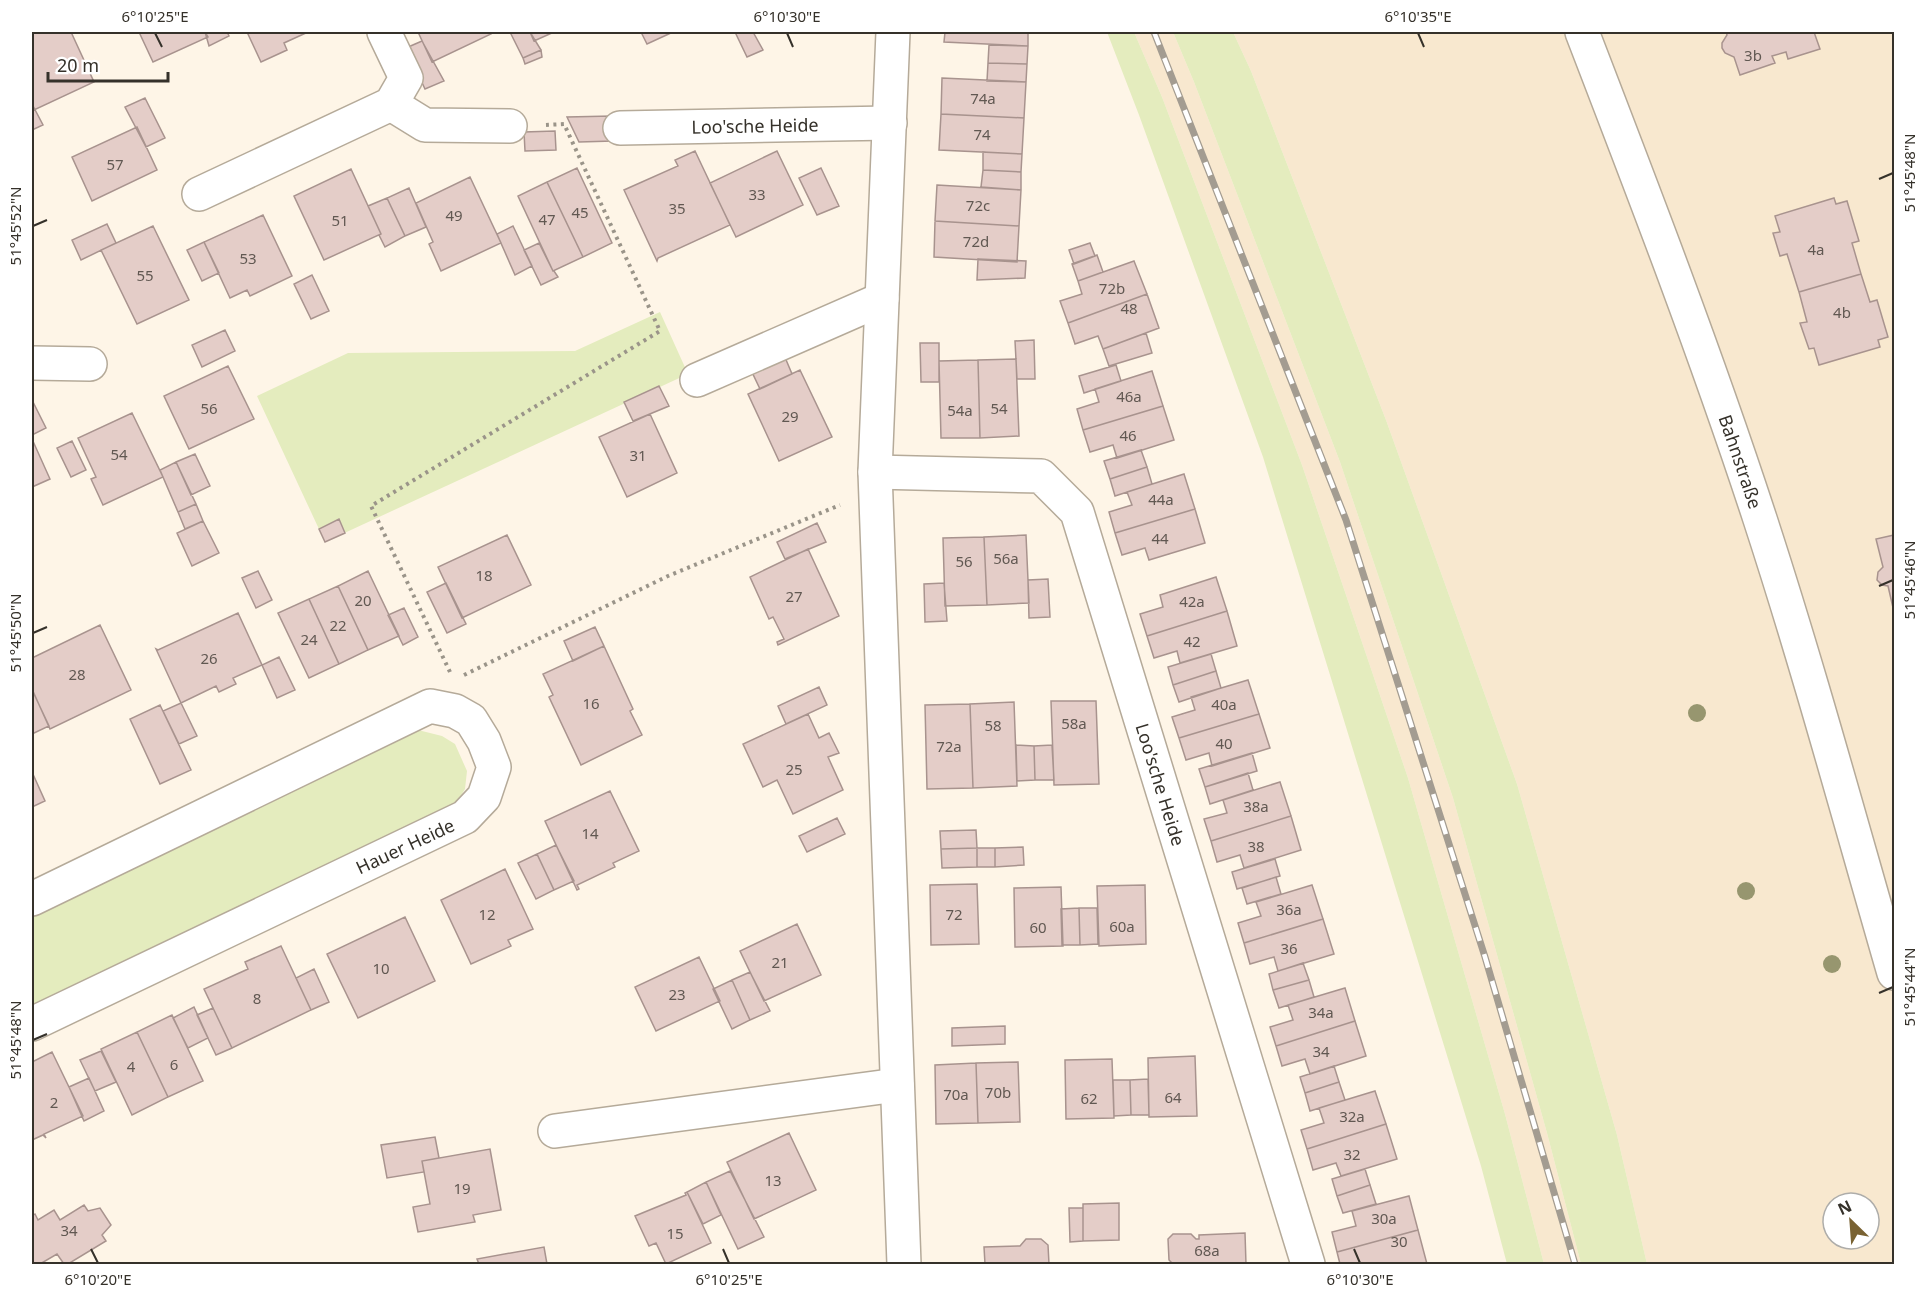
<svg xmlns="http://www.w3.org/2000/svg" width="1926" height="1296" font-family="'Noto Sans',sans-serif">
  <rect width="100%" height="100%" fill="#fef5e7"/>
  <path fill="#f8e8cf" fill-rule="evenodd" d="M 1134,32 L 1173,32 L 1194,82 L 1340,462 L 1453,798 L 1547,1133 L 1581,1264 L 1544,1264 L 1505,1114 L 1408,778 L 1302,465 L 1162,97 Z
    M 1233,32 L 1894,32 L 1894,1264 L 1647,1264 L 1617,1135 L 1517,784 L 1386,420 L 1251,71 ZM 1833,1203 L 1869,1203 L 1869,1239 L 1833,1239 Z"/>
  <path fill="#e4ecbe" d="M 1107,32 L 1134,32 L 1162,97 L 1302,465 L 1408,778 L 1505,1114 L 1544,1264 L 1507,1264 L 1481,1166 L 1263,457 L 1139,115 Z
    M 1173,32 L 1233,32 L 1251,71 L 1386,420 L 1517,784 L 1617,1135 L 1647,1264 L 1581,1264 L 1547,1133 L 1453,798 L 1340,462 L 1194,82 Z
    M 660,312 L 688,374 L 325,542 L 257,396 L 348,353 L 575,351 Z
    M 418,730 L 442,736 L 455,744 L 467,771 L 465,789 L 454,807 L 32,1005 L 32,912 Z"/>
  <path fill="#e4cdc8" stroke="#a8938e" stroke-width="1.5" d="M 37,32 L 71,32 L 94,82 L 34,110 L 32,104 L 32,34 Z
    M 139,32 L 205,32 L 208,37 L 153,62 Z
    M 205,32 L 227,32 L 229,36 L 209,46 Z
    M 247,32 L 317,32 L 308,32 L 284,43 L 287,50 L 261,62 Z
    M 418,32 L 490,32 L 491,34 L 432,62 Z
    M 510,32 L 530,32 L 541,50 L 523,58 Z
    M 530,32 L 554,32 L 534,41 Z
    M 641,32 L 673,32 L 647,44 Z
    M 735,32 L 753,32 L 763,50 L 747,57 Z
    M 945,32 L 1028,32 L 1028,46 L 944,42 Z
    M 1726,32 L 1814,32 L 1820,49 L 1788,59 L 1786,52 L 1772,56 L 1775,63 L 1740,75 L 1734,57 L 1725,53 L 1722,48 L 1722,43 L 1727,35 Z
    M 422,41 L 444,81 L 425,89 L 406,48 Z
    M 989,45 L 1028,46 L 1027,64 L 988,63 Z
    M 541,50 L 542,57 L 525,64 L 523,58 Z
    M 988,63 L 1027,64 L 1026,82 L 987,81 Z
    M 942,78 L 1026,82 L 1024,118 L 941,114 Z
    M 145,98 L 165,138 L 146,147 L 125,107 Z
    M 32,104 L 43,125 L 32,130 Z
    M 941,114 L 1024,118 L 1022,154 L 939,150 Z
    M 612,116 L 613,141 L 579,142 L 567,117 Z
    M 137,127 L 157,170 L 92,201 L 72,157 Z
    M 555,131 L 556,150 L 525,151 L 524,132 Z
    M 695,151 L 730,225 L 658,258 L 657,261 L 624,190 L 678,166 L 675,160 Z
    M 777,151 L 803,205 L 736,237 L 710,183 Z
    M 983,152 L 1022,154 L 1021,172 L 983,170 Z
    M 577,168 L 612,243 L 583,257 L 547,182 Z
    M 821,168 L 839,206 L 817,215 L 799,178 Z
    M 351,169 L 381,234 L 324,260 L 294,196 Z
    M 983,170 L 1021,172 L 1021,190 L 981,187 Z
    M 470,177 L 501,243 L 441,271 L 429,244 L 433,242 L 416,203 Z
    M 547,182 L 583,257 L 553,271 L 518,196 Z
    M 937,185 L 1021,190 L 1019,226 L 935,221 Z
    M 409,188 L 426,227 L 405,236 L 387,198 Z
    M 387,198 L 405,236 L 385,247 L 379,235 L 381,234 L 368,206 Z
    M 1834,198 L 1836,204 L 1847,201 L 1859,241 L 1852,243 L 1861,274 L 1799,292 L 1787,254 L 1780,256 L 1773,233 L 1780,232 L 1775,216 Z
    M 263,215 L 292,276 L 250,296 L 247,290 L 230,298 L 204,242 Z
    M 935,221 L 1019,226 L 1017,262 L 934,257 Z
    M 107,224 L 116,243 L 81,260 L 72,240 Z
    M 153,226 L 189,300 L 137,324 L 101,250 Z
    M 513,226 L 532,266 L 515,275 L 497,234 Z
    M 204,242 L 219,273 L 202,281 L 187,250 Z
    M 539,243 L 553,271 L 554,271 L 558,277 L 541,285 L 524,250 Z
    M 1090,243 L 1095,256 L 1074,264 L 1069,250 Z
    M 1097,255 L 1103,272 L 1078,281 L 1072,264 Z
    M 978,259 L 1026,261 L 1025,278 L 977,280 Z
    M 1134,261 L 1147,294 L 1068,323 L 1060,301 L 1082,294 L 1078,281 Z
    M 1861,274 L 1870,302 L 1877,300 L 1888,337 L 1878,340 L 1880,347 L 1819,365 L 1814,348 L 1809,349 L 1800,323 L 1807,322 L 1799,292 Z
    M 312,275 L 329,311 L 311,319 L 294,284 Z
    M 1147,294 L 1159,328 L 1103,349 L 1098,336 L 1075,344 L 1068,323 Z
    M 225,330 L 235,351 L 202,367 L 192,345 Z
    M 1146,333 L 1152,353 L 1109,366 L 1103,349 Z
    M 1034,340 L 1035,379 L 1017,379 L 1015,341 Z
    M 920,343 L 939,343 L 939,382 L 921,382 Z
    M 784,355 L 792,374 L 760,389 L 751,370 Z
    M 1016,359 L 1019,436 L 980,438 L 978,360 Z
    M 978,360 L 980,438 L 941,438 L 939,361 Z
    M 1116,365 L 1121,381 L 1084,393 L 1079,376 Z
    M 228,366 L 254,419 L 189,449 L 164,396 Z
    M 800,370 L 832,437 L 779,461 L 748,394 Z
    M 1152,371 L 1163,406 L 1083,430 L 1077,409 L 1099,402 L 1095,389 Z
    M 659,386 L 669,406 L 633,421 L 624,402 Z
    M 32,402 L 33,402 L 46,428 L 32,435 Z
    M 1163,406 L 1174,440 L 1117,458 L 1113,445 L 1090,452 L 1083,430 Z
    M 132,413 L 163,477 L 103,505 L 91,479 L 96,477 L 78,438 Z
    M 650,414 L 677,473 L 627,497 L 599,437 Z
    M 32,439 L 50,479 L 32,487 Z
    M 72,441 L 86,470 L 71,477 L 57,448 Z
    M 1141,450 L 1147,467 L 1110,479 L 1104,461 Z
    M 195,454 L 210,486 L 191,495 L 176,462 Z
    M 176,462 L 196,504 L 178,512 L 160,470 Z
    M 1147,467 L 1152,484 L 1115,496 L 1110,479 Z
    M 1184,474 L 1195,509 L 1115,533 L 1109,512 L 1132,505 L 1127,492 Z
    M 196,504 L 203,521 L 185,529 L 178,512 Z
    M 1195,509 L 1205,543 L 1149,560 L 1145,548 L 1122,555 L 1115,533 Z
    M 339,519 L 345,533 L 325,542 L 319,529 Z
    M 203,521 L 219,553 L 192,566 L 177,533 Z
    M 817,523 L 826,542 L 785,559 L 777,542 Z
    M 507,535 L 531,585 L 462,618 L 438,567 Z
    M 1026,535 L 1029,603 L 987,605 L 984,537 Z
    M 1894,535 L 1894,612 L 1888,586 L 1882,585 L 1877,580 L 1878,572 L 1883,567 L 1876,539 Z
    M 984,537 L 987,605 L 945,606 L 943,538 Z
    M 808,549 L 839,616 L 778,645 L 777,642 L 784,639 L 773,617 L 769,619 L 750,577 Z
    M 258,571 L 272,600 L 256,608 L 242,578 Z
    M 368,571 L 399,636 L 368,650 L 338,586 Z
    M 1216,577 L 1227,611 L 1147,636 L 1140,614 L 1163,607 L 1160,595 Z
    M 1048,579 L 1050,617 L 1029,618 L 1028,580 Z
    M 446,583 L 466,624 L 447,633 L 427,592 Z
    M 944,583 L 947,621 L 925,622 L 924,584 Z
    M 338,586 L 368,650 L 339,664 L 309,599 Z
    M 309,599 L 339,664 L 309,678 L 278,613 Z
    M 404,608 L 418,637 L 403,645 L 388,615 Z
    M 1227,611 L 1237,646 L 1180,663 L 1177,651 L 1154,658 L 1147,636 Z
    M 238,613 L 262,665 L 233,678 L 236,684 L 219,692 L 216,686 L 181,703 L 156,649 L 158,650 Z
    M 100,625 L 131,690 L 50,729 L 32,689 L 32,658 Z
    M 595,627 L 604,646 L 573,661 L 564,641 Z
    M 604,646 L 633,709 L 630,711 L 642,735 L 581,765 L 549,697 L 553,695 L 543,674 Z
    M 1211,654 L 1216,671 L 1173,685 L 1168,667 Z
    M 279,657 L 295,690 L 277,698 L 262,665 Z
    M 1216,671 L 1221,688 L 1179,702 L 1173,685 Z
    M 1248,680 L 1259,714 L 1179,738 L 1172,717 L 1195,710 L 1191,697 Z
    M 819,687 L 827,705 L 786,724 L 778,706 Z
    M 34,694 L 49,726 L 32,734 L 32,695 Z
    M 1051,701 L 1096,701 L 1099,784 L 1054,785 Z
    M 1014,702 L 1017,786 L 973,788 L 970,704 Z
    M 181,703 L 197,736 L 179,744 L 163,711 Z
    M 970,704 L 973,788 L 927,789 L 925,705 Z
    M 160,705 L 191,770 L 160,784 L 130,719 Z
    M 808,714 L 819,738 L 829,733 L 839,753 L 828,757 L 843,790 L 793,814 L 777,780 L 763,787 L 743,744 Z
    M 1259,714 L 1270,748 L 1212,766 L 1209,753 L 1186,760 L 1179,738 Z
    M 1016,745 L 1034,746 L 1035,780 L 1017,781 Z
    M 1052,745 L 1054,780 L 1035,780 L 1034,746 Z
    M 1252,753 L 1257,771 L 1205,787 L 1199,769 Z
    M 32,772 L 45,801 L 32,807 Z
    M 1248,773 L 1253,790 L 1210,804 L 1205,787 Z
    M 1280,782 L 1291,816 L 1211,841 L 1204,819 L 1227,813 L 1223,800 Z
    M 610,791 L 639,851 L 613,863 L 615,867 L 577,885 L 579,889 L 577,890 L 545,821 Z
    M 1291,816 L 1301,850 L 1244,868 L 1240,855 L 1217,862 L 1211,841 Z
    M 837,818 L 845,834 L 807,852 L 799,836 Z
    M 976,830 L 977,848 L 941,849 L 940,831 Z
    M 556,845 L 574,881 L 554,890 L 537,854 Z
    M 1023,847 L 1024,865 L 995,867 L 995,848 Z
    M 977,848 L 995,848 L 995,867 L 977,867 Z
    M 977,848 L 977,867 L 942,868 L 941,849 Z
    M 537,854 L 554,890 L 536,899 L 518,863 Z
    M 1275,859 L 1280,876 L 1237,889 L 1232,872 Z
    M 505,869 L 533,929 L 508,940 L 511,946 L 471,964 L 441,900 Z
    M 1276,877 L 1281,894 L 1247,904 L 1242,888 Z
    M 977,884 L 979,944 L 931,945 L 930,885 Z
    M 1145,885 L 1146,944 L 1099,946 L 1097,886 Z
    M 1312,885 L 1323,919 L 1244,943 L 1238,923 L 1261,916 L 1256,902 Z
    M 1061,887 L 1063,946 L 1015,947 L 1014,888 Z
    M 1079,908 L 1080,945 L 1062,945 L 1061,909 Z
    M 1079,908 L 1097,908 L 1098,944 L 1080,945 Z
    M 405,917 L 435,981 L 358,1018 L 327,954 Z
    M 1323,919 L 1334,954 L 1278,971 L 1274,957 L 1250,964 L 1244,943 Z
    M 797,924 L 821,975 L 764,1001 L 740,951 Z
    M 281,946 L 311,1010 L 232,1048 L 204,989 L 248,969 L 245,962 Z
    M 699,957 L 720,1001 L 656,1031 L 635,987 Z
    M 1303,963 L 1309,980 L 1273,990 L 1269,974 Z
    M 314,969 L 329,1002 L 311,1010 L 296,978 Z
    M 750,972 L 770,1011 L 750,1020 L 732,980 Z
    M 732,980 L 750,1020 L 732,1029 L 713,989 Z
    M 1309,980 L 1314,997 L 1279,1008 L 1273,990 Z
    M 1345,988 L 1355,1021 L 1276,1046 L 1270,1027 L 1293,1020 L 1288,1005 Z
    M 194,1007 L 208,1038 L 188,1048 L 173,1018 Z
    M 213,1008 L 232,1048 L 216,1055 L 197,1015 Z
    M 172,1015 L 203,1081 L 168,1097 L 137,1032 Z
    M 1355,1021 L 1366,1056 L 1310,1074 L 1305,1059 L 1282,1066 L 1276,1046 Z
    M 1005,1026 L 1005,1044 L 952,1046 L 952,1028 Z
    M 137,1032 L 168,1097 L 132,1115 L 101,1049 Z
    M 101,1051 L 116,1082 L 95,1091 L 80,1060 Z
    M 52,1052 L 83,1116 L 44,1134 L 46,1138 L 43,1135 L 32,1140 L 32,1062 Z
    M 1195,1056 L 1197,1116 L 1149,1117 L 1148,1058 Z
    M 1112,1059 L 1114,1118 L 1066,1119 L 1065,1060 Z
    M 1018,1062 L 1020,1122 L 978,1123 L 976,1063 Z
    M 976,1063 L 978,1123 L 936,1124 L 935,1065 Z
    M 1334,1066 L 1339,1082 L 1305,1093 L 1300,1077 Z
    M 89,1078 L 104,1111 L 84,1121 L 69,1087 Z
    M 1148,1079 L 1149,1115 L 1131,1115 L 1130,1080 Z
    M 1113,1080 L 1130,1080 L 1131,1115 L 1114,1116 Z
    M 1339,1082 L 1345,1100 L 1310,1111 L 1305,1093 Z
    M 1375,1091 L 1386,1124 L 1307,1149 L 1301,1130 L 1324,1123 L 1319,1108 Z
    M 1386,1124 L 1397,1159 L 1341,1176 L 1336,1163 L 1313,1170 L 1307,1149 Z
    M 789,1133 L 816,1190 L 754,1219 L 727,1162 Z
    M 435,1137 L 439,1158 L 422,1161 L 424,1172 L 387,1178 L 381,1145 Z
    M 490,1149 L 501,1210 L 473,1215 L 475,1222 L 418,1232 L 413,1207 L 430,1204 L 422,1161 Z
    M 1365,1169 L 1370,1185 L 1337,1196 L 1332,1179 Z
    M 730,1171 L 764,1237 L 738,1249 L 706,1182 Z
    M 706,1182 L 721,1215 L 703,1224 L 687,1192 Z
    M 1370,1185 L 1376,1204 L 1343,1213 L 1337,1196 Z
    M 687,1192 L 711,1243 L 666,1264 L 656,1243 L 649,1246 L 635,1216 L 686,1195 L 685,1193 Z
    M 1409,1196 L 1418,1230 L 1337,1252 L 1332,1232 L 1356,1226 L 1352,1211 Z
    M 1119,1203 L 1119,1240 L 1083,1241 L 1083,1204 Z
    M 84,1205 L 88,1211 L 100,1208 L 111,1225 L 102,1235 L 106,1241 L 68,1264 L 64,1264 L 57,1254 L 40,1264 L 32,1264 L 32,1216 L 35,1214 L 38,1220 L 54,1210 L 60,1220 Z
    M 1069,1208 L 1083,1208 L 1083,1241 L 1070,1242 Z
    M 1418,1230 L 1427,1264 L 1340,1264 L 1337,1252 Z
    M 1245,1233 L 1246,1264 L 1173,1264 L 1169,1260 L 1168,1239 L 1173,1234 L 1191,1234 L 1196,1239 L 1199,1239 L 1199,1235 Z
    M 1026,1239 L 1041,1239 L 1048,1245 L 1049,1264 L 985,1264 L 984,1247 L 1020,1246 Z
    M 544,1247 L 547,1264 L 479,1264 L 477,1259 Z"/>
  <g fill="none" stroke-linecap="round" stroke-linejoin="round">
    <g stroke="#b5aa99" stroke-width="36">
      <g id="minor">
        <path d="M 893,32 L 875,472 L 904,1264"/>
        <path id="s1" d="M 1582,32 C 1644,193 1706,354 1760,519 C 1809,669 1850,821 1894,973"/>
        <path d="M 391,104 L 425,125 L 510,126"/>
        <path id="s2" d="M 620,128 L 890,123"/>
        <path d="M 199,194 L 391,104 L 406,78 L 384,32"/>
        <path d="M 32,363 L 90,364"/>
        <path d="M 697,380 L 882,299"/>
        <path id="s3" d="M 875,472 L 1041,476 L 1077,512 L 1308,1264"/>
        <path d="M 32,899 L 430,706 L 455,711 L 471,720 L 484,741 L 494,767 L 484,797 L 465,817 L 32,1024"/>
        <path d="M 555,1131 L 897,1085"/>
      </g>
    </g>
    <path stroke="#9a9489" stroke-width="4" stroke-dasharray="3 4.5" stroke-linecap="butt" d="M 450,672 L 371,506 L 660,331 L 564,124 L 546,125
      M 464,675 L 668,576 L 840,505"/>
    <use href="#minor" stroke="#fff" stroke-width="33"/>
    <g stroke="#a39c91" stroke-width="7">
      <path id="rail" d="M 1154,32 L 1346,520 L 1485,957 L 1575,1264"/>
    </g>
    <use href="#rail" stroke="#fff" stroke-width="4.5" stroke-dasharray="14" stroke-linecap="butt"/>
  </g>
  <g fill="#97966f">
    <circle cx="1697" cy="713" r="9"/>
    <circle cx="1746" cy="891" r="9"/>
    <circle cx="1832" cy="964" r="9"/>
  </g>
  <path fill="none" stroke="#35312a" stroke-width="2" d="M 155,33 L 162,47M 787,33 L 793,47M 1418,33 L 1424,47M 1879,179 L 1893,173M 33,226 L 47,220M 1879,586 L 1893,580M 33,633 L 47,627M 1879,993 L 1893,987M 33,1040 L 47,1034M 91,1249 L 98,1263M 723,1249 L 729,1263M 1354,1249 L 1360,1263"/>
  <g text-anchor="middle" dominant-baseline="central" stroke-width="6" stroke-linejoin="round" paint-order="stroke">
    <g font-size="15" fill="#615852">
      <text x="1753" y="55">3b</text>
      <text x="983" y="98">74a</text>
      <text x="982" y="134">74</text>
      <text x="115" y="164">57</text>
      <text x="757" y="194">33</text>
      <text x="978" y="205">72c</text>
      <text x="677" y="208">35</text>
      <text x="580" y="212">45</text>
      <text x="454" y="215">49</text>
      <text x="547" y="219">47</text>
      <text x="340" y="220">51</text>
      <text x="976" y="241">72d</text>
      <text x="1816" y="249">4a</text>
      <text x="248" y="258">53</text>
      <text x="145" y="275">55</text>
      <text x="1112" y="288">72b</text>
      <text x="1129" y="308">48</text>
      <text x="1842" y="312">4b</text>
      <text x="1129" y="396">46a</text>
      <text x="209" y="408">56</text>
      <text x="999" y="408">54</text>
      <text x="960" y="410">54a</text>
      <text x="790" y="416">29</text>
      <text x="1128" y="435">46</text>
      <text x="119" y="454">54</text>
      <text x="638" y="455">31</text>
      <text x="1161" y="499">44a</text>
      <text x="1160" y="538">44</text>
      <text x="1006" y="558">56a</text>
      <text x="964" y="561">56</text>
      <text x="484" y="575">18</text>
      <text x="794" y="596">27</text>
      <text x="363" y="600">20</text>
      <text x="1192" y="601">42a</text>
      <text x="338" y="625">22</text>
      <text x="309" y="639">24</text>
      <text x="1192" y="641">42</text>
      <text x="209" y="658">26</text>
      <text x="77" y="674">28</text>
      <text x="591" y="703">16</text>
      <text x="1224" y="704">40a</text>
      <text x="1074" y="723">58a</text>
      <text x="993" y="725">58</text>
      <text x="1224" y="743">40</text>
      <text x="949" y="746">72a</text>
      <text x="794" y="769">25</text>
      <text x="1256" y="806">38a</text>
      <text x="590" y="833">14</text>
      <text x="1256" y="846">38</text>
      <text x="1289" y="909">36a</text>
      <text x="487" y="914">12</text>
      <text x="954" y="914">72</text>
      <text x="1122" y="926">60a</text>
      <text x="1038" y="927">60</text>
      <text x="1289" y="948">36</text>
      <text x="780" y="962">21</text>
      <text x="381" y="968">10</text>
      <text x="677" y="994">23</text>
      <text x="257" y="998">8</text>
      <text x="1321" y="1012">34a</text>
      <text x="1321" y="1051">34</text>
      <text x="174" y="1064">6</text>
      <text x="131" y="1066">4</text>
      <text x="998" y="1092">70b</text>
      <text x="956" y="1094">70a</text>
      <text x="1173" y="1097">64</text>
      <text x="1089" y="1098">62</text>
      <text x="54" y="1102">2</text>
      <text x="1352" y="1116">32a</text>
      <text x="1352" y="1154">32</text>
      <text x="773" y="1180">13</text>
      <text x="462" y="1188">19</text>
      <text x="1384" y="1218">30a</text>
      <text x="69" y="1230">34</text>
      <text x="675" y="1233">15</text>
      <text x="1399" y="1241">30</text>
      <text x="1207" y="1250">68a</text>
    </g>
    <g font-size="18" fill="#35312a" stroke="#fff">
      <text stroke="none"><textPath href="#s2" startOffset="135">Loo'sche Heide</textPath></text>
      <text stroke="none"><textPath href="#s1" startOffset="458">Bahnstraße</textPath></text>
      <text stroke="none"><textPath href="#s3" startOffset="502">Loo'sche Heide</textPath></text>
      <text transform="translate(405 846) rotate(-25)">Hauer Heide</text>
    </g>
  </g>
  <rect width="1926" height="1296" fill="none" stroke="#ffffff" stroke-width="66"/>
  <g transform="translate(1851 1221) rotate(335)"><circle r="28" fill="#ffffff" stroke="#aeadaa" stroke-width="1.5"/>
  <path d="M0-4.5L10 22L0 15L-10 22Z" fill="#796232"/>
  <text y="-9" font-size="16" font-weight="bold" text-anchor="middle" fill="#35312a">N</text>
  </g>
  <path d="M48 72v9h120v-9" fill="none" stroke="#35312a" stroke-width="3"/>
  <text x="57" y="72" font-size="18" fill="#35312a" stroke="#ffffff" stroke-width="4.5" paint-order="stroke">20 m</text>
  <rect x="33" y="33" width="1860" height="1230" fill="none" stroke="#35312a" stroke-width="2"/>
  <g font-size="15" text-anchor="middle" fill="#35312a">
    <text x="155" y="22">6°10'25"E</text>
    <text x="787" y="22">6°10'30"E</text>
    <text x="1418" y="22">6°10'35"E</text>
    <text transform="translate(1910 173) rotate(-90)" y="5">51°45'48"N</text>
    <text transform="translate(16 226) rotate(-90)" y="5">51°45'52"N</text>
    <text transform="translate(1910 580) rotate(-90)" y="5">51°45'46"N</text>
    <text transform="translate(16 633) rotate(-90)" y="5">51°45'50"N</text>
    <text transform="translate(1910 987) rotate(-90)" y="5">51°45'44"N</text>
    <text transform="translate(16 1040) rotate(-90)" y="5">51°45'48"N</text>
    <text x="98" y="1285">6°10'20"E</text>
    <text x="729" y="1285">6°10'25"E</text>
    <text x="1360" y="1285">6°10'30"E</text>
  </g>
</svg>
